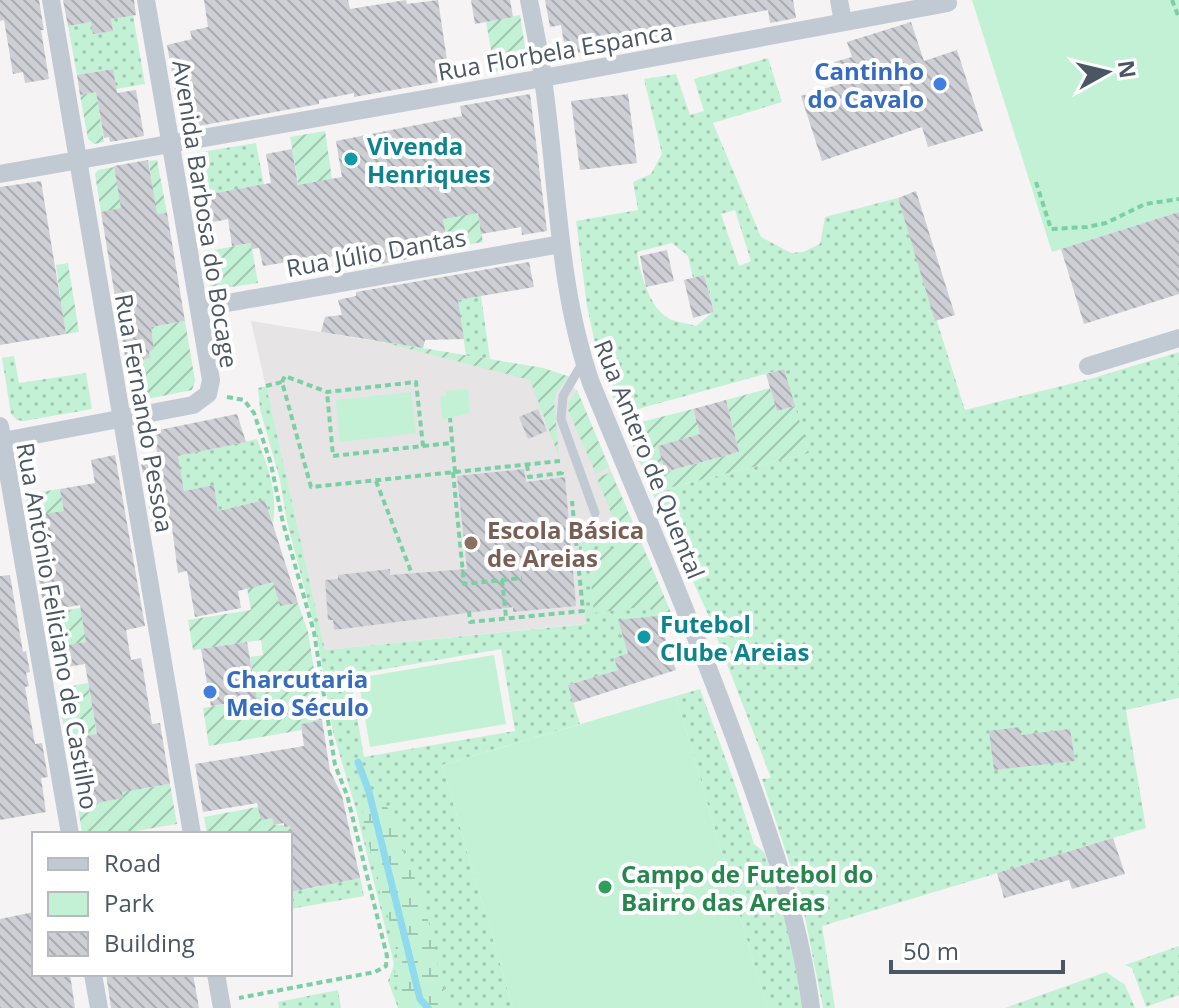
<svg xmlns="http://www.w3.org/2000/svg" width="1179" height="1008" font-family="'Open Sans',sans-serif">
  <defs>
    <pattern id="grass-dots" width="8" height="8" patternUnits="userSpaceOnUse" patternTransform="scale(2)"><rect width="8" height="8" fill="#c3f1d5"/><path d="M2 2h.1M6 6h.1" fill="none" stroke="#a0c6b0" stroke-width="1.8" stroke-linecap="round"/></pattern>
    <pattern id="wetland-marsh" width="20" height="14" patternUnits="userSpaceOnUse" patternTransform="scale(2)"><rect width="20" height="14" fill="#c3f1d5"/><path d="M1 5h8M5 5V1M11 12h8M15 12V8" fill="none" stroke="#a0c6b0"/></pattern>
    <pattern id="garden-furrows" width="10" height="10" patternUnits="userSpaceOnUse" patternTransform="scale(2)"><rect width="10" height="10" fill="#c3f1d5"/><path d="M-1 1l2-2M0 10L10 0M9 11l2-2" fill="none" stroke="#a0c6b0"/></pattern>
    <pattern id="building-back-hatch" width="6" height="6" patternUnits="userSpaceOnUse" patternTransform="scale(2)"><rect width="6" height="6" fill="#cdcfd5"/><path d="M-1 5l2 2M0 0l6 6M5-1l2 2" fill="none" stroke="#a8abb0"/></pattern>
  </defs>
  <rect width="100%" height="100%" fill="#f5f3f3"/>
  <path fill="#e6e4e5" d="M 251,321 L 543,368 L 570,377 L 570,386 L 577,390 L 672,615 L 325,650 Z"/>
  <path fill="url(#grass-dots)" fill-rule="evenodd" d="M 133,15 L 145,84 L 116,89 L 112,69 L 77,75 L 68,26 L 91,22 L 113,30 L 111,19 Z
    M 768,58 L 782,102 L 713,123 L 761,237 L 791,253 L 803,252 L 820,244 L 825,217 L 898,198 L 965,410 L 1090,379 L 1179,352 L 1179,698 L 1126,710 L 1146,828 L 822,926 L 835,1008 L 823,1008 L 801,898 L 762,779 L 771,778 L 707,612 L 652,492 L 809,453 L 783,369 L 620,414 L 600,367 L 587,306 L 576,221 L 638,210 L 633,182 L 651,174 L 662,154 L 644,79 L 676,74 L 690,115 L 704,111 L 694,79 ZM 735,210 L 751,261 L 739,266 L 721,214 ZM 672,243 L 688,256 L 693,278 L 704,275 L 714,311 L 696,326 C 687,323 672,322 665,316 C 649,305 639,270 637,252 Z
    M 256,143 L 264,185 L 193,197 L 187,158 L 190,154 Z
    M 481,296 L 490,359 L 466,356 L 458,300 Z
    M 14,356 L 19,383 L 86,373 L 92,409 L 24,421 L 17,420 L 11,414 L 2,358 Z
    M 266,386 L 325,650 L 586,624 L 577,528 L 615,523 L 626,547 L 588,552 L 594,612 L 650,606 L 654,617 L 628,653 L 614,658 L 618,670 L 568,685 L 580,724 L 442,765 L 513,1008 L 398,1008 L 388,981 L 394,965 L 392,955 L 355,806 L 333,732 L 317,636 L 287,522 L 280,480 L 260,409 L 258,388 ZM 501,649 L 515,731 L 364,757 L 350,675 Z
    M 257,439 C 268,466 278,494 273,523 L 265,500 L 218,511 L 214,486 L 184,491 L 178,456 Z
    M 700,689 L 737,790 L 754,844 L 764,852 L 774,881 L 791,939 L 802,1008 L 767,1008 L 676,696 Z
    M 358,868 L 364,896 L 290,909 L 290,892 L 323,886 Z
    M 1179,946 L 1179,995 L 1146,1007 L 1132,968 L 1125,965 Z
    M 1106,972 L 1125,985 L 1135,1008 L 1005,1008 Z
    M 338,990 L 341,1008 L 279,1008 L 278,1002 Z"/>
  <path fill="url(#wetland-marsh)" d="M 373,796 C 408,821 394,826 406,859 C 408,865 412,870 414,876 C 431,917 436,965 448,1008 L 402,1008 L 394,976 L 398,962 L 392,928 L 381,897 L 363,818 L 362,806 Z"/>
  <path fill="#c3f1d5" d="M 972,0 L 1179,0 L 1179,212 L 1052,252 Z
    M 468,389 L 470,413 L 442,419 L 440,397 L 446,396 L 446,391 Z
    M 411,392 L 416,433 L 340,442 L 336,400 Z
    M 494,655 L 506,724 L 370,747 L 358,678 Z
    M 676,696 L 767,1008 L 513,1008 L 442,765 Z"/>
  <path fill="url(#garden-furrows)" d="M 520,15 L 528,65 L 495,72 L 486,22 Z
    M 96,92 L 104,142 L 94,144 L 88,139 L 80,95 Z
    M 325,131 L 332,179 L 301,198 L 290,137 Z
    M 157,160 L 167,213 C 147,217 126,208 101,212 L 95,174 L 98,170 L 114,167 L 120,198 L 153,193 L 149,161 Z
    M 474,194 L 483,242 L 449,248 L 443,219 Z
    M 251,243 L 258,283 L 211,290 L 203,252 Z
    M 68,263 L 79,332 L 66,334 L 61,304 L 23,302 L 60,295 L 56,265 Z
    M 185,321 L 195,381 L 192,390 L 142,400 L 133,396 L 126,363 L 150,358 L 149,352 L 154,349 L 151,327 Z
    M 374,340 L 543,368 L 570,377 L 556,392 L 554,402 L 559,457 L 530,380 Z
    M 770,388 L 777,411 L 795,406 L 809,453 L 652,492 L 625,426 L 693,409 L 700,434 L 658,446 L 666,472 L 739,452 L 726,400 Z
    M 577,390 L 609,467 L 596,474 L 568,410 L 569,402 Z
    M 611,472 L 672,615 L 654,617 L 649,606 L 594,613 L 588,552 L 625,547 L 597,478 Z
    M 60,489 L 63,503 L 89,519 L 46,514 L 29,516 L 25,494 Z
    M 273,582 L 280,606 L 298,603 L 308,632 L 322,720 L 301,724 L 302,730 L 209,746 L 203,708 L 256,699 L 250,657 L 263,655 L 261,640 L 193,650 L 188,620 L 251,610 L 247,588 Z
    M 86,607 L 86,642 L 50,648 L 44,614 Z
    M 88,683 L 97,734 L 66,739 L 57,689 Z
    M 117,765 L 142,789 L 170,784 L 177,824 L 118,834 L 82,834 L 78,806 L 122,798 Z
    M 258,807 L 272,818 L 274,825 L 298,825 L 290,834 L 207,834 L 204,817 Z"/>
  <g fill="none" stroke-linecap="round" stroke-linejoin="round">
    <path stroke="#90daee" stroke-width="7" d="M 358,762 L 369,792 L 420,999 L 428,1008"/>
  </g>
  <path fill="url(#building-back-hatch)" d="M 0,0 L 39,0 L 44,30 L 41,30 L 49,79 L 25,83 L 23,72 L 13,74 L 4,20 L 0,21 Z
    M 63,0 L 134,0 L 136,15 L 111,19 L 113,31 L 93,34 L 91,22 L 68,26 Z
    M 204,0 L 348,0 L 350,9 L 406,0 L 407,4 L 438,0 L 450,80 L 354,97 L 354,93 L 319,100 L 319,104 L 182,129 L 167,45 L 192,39 L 190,31 L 208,27 Z
    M 471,0 L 510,0 L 513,17 L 475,24 Z
    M 545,0 L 793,0 L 796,18 L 770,23 L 768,10 L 659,30 L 661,42 L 592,55 L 592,50 L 566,55 L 561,25 L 550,27 Z
    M 911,22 L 924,61 L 957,50 L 983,131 L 928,147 L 922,127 L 822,161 L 801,96 L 840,84 L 834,62 L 852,57 L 847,42 Z
    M 113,69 L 117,93 L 136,90 L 144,136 L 110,142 L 109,137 L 104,138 L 96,92 L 80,95 L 77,75 Z
    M 530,94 L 547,231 L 522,235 L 521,227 L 481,234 L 478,213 L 443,219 L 449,252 L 352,269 L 349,253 L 288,265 L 287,262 L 263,266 L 259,248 L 251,249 L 251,243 L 232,246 L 228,219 L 204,224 L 199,196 L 271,183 L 266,154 L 292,149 L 298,185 L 342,177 L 336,141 L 462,116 L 460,106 Z
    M 628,94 L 637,163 L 580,170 L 571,101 Z
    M 148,160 L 157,214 L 167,213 L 185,321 L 151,327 L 154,349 L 149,352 L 150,358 L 126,363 L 101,212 L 121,208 L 114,166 Z
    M 41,181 L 66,334 L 0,345 L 0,187 Z
    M 916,191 L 955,315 L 935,321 L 898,198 Z
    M 1179,212 L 1179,294 L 1084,324 L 1061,249 Z
    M 667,250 L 674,281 L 646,287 L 640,256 Z
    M 529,262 L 534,287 L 458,300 L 464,339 L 425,340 L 423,348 L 321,332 L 325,317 L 342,315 L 338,300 L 356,296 L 356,292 Z
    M 704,275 L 714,312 L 693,318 L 684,280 Z
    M 784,369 L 795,406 L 777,411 L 766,374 Z
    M 726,400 L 739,452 L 665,472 L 658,446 L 700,434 L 693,409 Z
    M 538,409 L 547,431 L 528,439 L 519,417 Z
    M 237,414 L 246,442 L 178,456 L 184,491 L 214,485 L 218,511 L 265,500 L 298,603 L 280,606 L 273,582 L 238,591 L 241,608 L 195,617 L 187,571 L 178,573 L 171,520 L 152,524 L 141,463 L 158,460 L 154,431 Z
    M 115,455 L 145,626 L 126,630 L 131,660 L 141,658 L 152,724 L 160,723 L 170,784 L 122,792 L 123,798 L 86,805 L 80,771 L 72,773 L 66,739 L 97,734 L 85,664 L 54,669 L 50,648 L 86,642 L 80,605 L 44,611 L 29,516 L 64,511 L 60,489 L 95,483 L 91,460 Z
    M 524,469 L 526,482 L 565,477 L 576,606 L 513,612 L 513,607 L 334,630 L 333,620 L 328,620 L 325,580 L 338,579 L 338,575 L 390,569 L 390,575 L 467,569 L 457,476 Z
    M 10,575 L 23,652 L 26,651 L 30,672 L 26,673 L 29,686 L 25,687 L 35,744 L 42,743 L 48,777 L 41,778 L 46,812 L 0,820 L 0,576 Z
    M 658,616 L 676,670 L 573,703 L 568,685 L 618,670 L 614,658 L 628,653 L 618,620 Z
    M 247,642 L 257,699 L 211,706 L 201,649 Z
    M 322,720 L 330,771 L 342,796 L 360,878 L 290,892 L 290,826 L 284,827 L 284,823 L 274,825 L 272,818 L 261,820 L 257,803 L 203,812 L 195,764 L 304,746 L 301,724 Z
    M 1019,727 L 1021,735 L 1070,729 L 1075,761 L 994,770 L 989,731 Z
    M 1113,838 L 1125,874 L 1072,889 L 1069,880 L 1004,898 L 997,873 Z
    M 34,912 L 34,974 L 70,974 L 75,1008 L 0,1008 L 0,919 Z
    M 106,974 L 193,974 L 199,1008 L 111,1008 Z"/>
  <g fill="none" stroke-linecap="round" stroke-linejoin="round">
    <path stroke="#7ad0a6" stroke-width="4" stroke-dasharray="6 4" stroke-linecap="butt" d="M 1172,0 L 1179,18
      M 1036,182 L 1051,229 L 1087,227 L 1106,223 L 1145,204 L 1179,199
      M 282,382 L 285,376 L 327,392 L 416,382 L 423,446 L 333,456 L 327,392
      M 266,386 L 282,382 L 311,487 L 455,472 L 450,418
      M 227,397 L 244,400 L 254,413 L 271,464 L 283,523 L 314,632 L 335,765 L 347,795 L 387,956 L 386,966 L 375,972 L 239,998
      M 423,446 L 452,443
      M 527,465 L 529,477 L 562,473 L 561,470
      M 453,472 L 464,584 L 522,578
      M 455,472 L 560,461
      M 376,481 L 412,574
      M 502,580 L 506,617
      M 469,611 L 470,622 L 583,611 L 572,501"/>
    <path stroke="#c1cad2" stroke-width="9" d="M 583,362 L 563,396 L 561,419 L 595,513"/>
    <path stroke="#c1cad2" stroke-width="18" d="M 51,0 L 192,834
      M 529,0 C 534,26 540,53 543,79 C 558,181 557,285 591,383 C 640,502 691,619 735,739 C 767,827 799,915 811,1008
      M 839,0 L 843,22
      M 0,174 L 543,78 L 948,3
      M 199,308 L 561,244
      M 1088,366 L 1179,338
      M 0,426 L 70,834
      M 3,441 L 193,405 L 208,394 L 211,380 L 146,0
      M 93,974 L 99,1008
      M 216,974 L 222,1008"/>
  </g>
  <g fill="#3f7fe0" stroke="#fff" stroke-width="3">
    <circle cx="940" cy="84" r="8"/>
    <circle cx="210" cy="692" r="8"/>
  </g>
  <g fill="#0f9aa8" stroke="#fff" stroke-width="3">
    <circle cx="351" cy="159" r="8"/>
    <circle cx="644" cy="637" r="8"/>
  </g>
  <circle fill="#8d6e63" stroke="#fff" stroke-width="3" cx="471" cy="543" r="8"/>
  <circle fill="#2e9e5b" stroke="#fff" stroke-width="3" cx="605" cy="887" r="8"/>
  <g text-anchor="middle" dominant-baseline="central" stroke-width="8" stroke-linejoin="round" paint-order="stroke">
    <g font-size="24" fill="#4a5661" stroke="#fff">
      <text transform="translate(555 51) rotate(-10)">Rua Florbela Espanca</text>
      <text transform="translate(206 214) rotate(81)">Avenida Barbosa do Bocage</text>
      <text transform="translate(376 252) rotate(-10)">Rua Júlio Dantas</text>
      <text transform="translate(145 413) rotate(80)">Rua Fernando Pessoa</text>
      <text transform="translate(650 459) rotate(68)">Rua Antero de Quental</text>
      <text transform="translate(58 626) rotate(80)">Rua António Feliciano de Castilho</text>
    </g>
    <g font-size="24" font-weight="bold" fill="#366cbe" stroke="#fff" text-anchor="end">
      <text x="924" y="70">Cantinho<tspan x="924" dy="28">do Cavalo</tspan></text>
      <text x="226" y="678" text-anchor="start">Charcutaria<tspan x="226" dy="28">Meio Século</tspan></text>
    </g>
    <g font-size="24" font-weight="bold" fill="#0d838f" stroke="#fff" text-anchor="start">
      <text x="367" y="145">Vivenda<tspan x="367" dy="28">Henriques</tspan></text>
      <text x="660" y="623">Futebol<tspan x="660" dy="28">Clube Areias</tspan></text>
    </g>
    <g font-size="24" font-weight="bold" fill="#785e54" stroke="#fff" text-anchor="start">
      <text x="487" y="529">Escola Básica<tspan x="487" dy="28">de Areias</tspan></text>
    </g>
    <g font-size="24" font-weight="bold" fill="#27864d" stroke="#fff" text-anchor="start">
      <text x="621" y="873">Campo de Futebol do<tspan x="621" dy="28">Bairro das Areias</tspan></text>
    </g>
  </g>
  <rect x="32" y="832" width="260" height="144" fill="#ffffff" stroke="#b7bbc0" stroke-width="2"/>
  <rect x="48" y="858" width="40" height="12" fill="#c1cad2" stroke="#b7bbc0" stroke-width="2"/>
  <text x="104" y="872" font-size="24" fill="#4a5661">Road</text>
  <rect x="48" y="892" width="40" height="24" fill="#c3f1d5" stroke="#b7bbc0" stroke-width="2"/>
  <text x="104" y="912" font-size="24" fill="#4a5661">Park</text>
  <rect x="48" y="932" width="40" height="24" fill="url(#building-back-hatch)" stroke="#b7bbc0" stroke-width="2"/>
  <text x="104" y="952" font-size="24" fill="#4a5661">Building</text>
  <g transform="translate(1107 72) rotate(82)" stroke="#ffffff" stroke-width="6" paint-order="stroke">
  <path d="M0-6L14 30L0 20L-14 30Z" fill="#4a5661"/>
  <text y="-12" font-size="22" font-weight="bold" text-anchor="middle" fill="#4a5661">N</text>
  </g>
  <path d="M891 960v12h172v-12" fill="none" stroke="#4a5661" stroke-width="4"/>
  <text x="903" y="960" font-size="24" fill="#4a5661" stroke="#ffffff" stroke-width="6" paint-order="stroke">50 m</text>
</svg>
